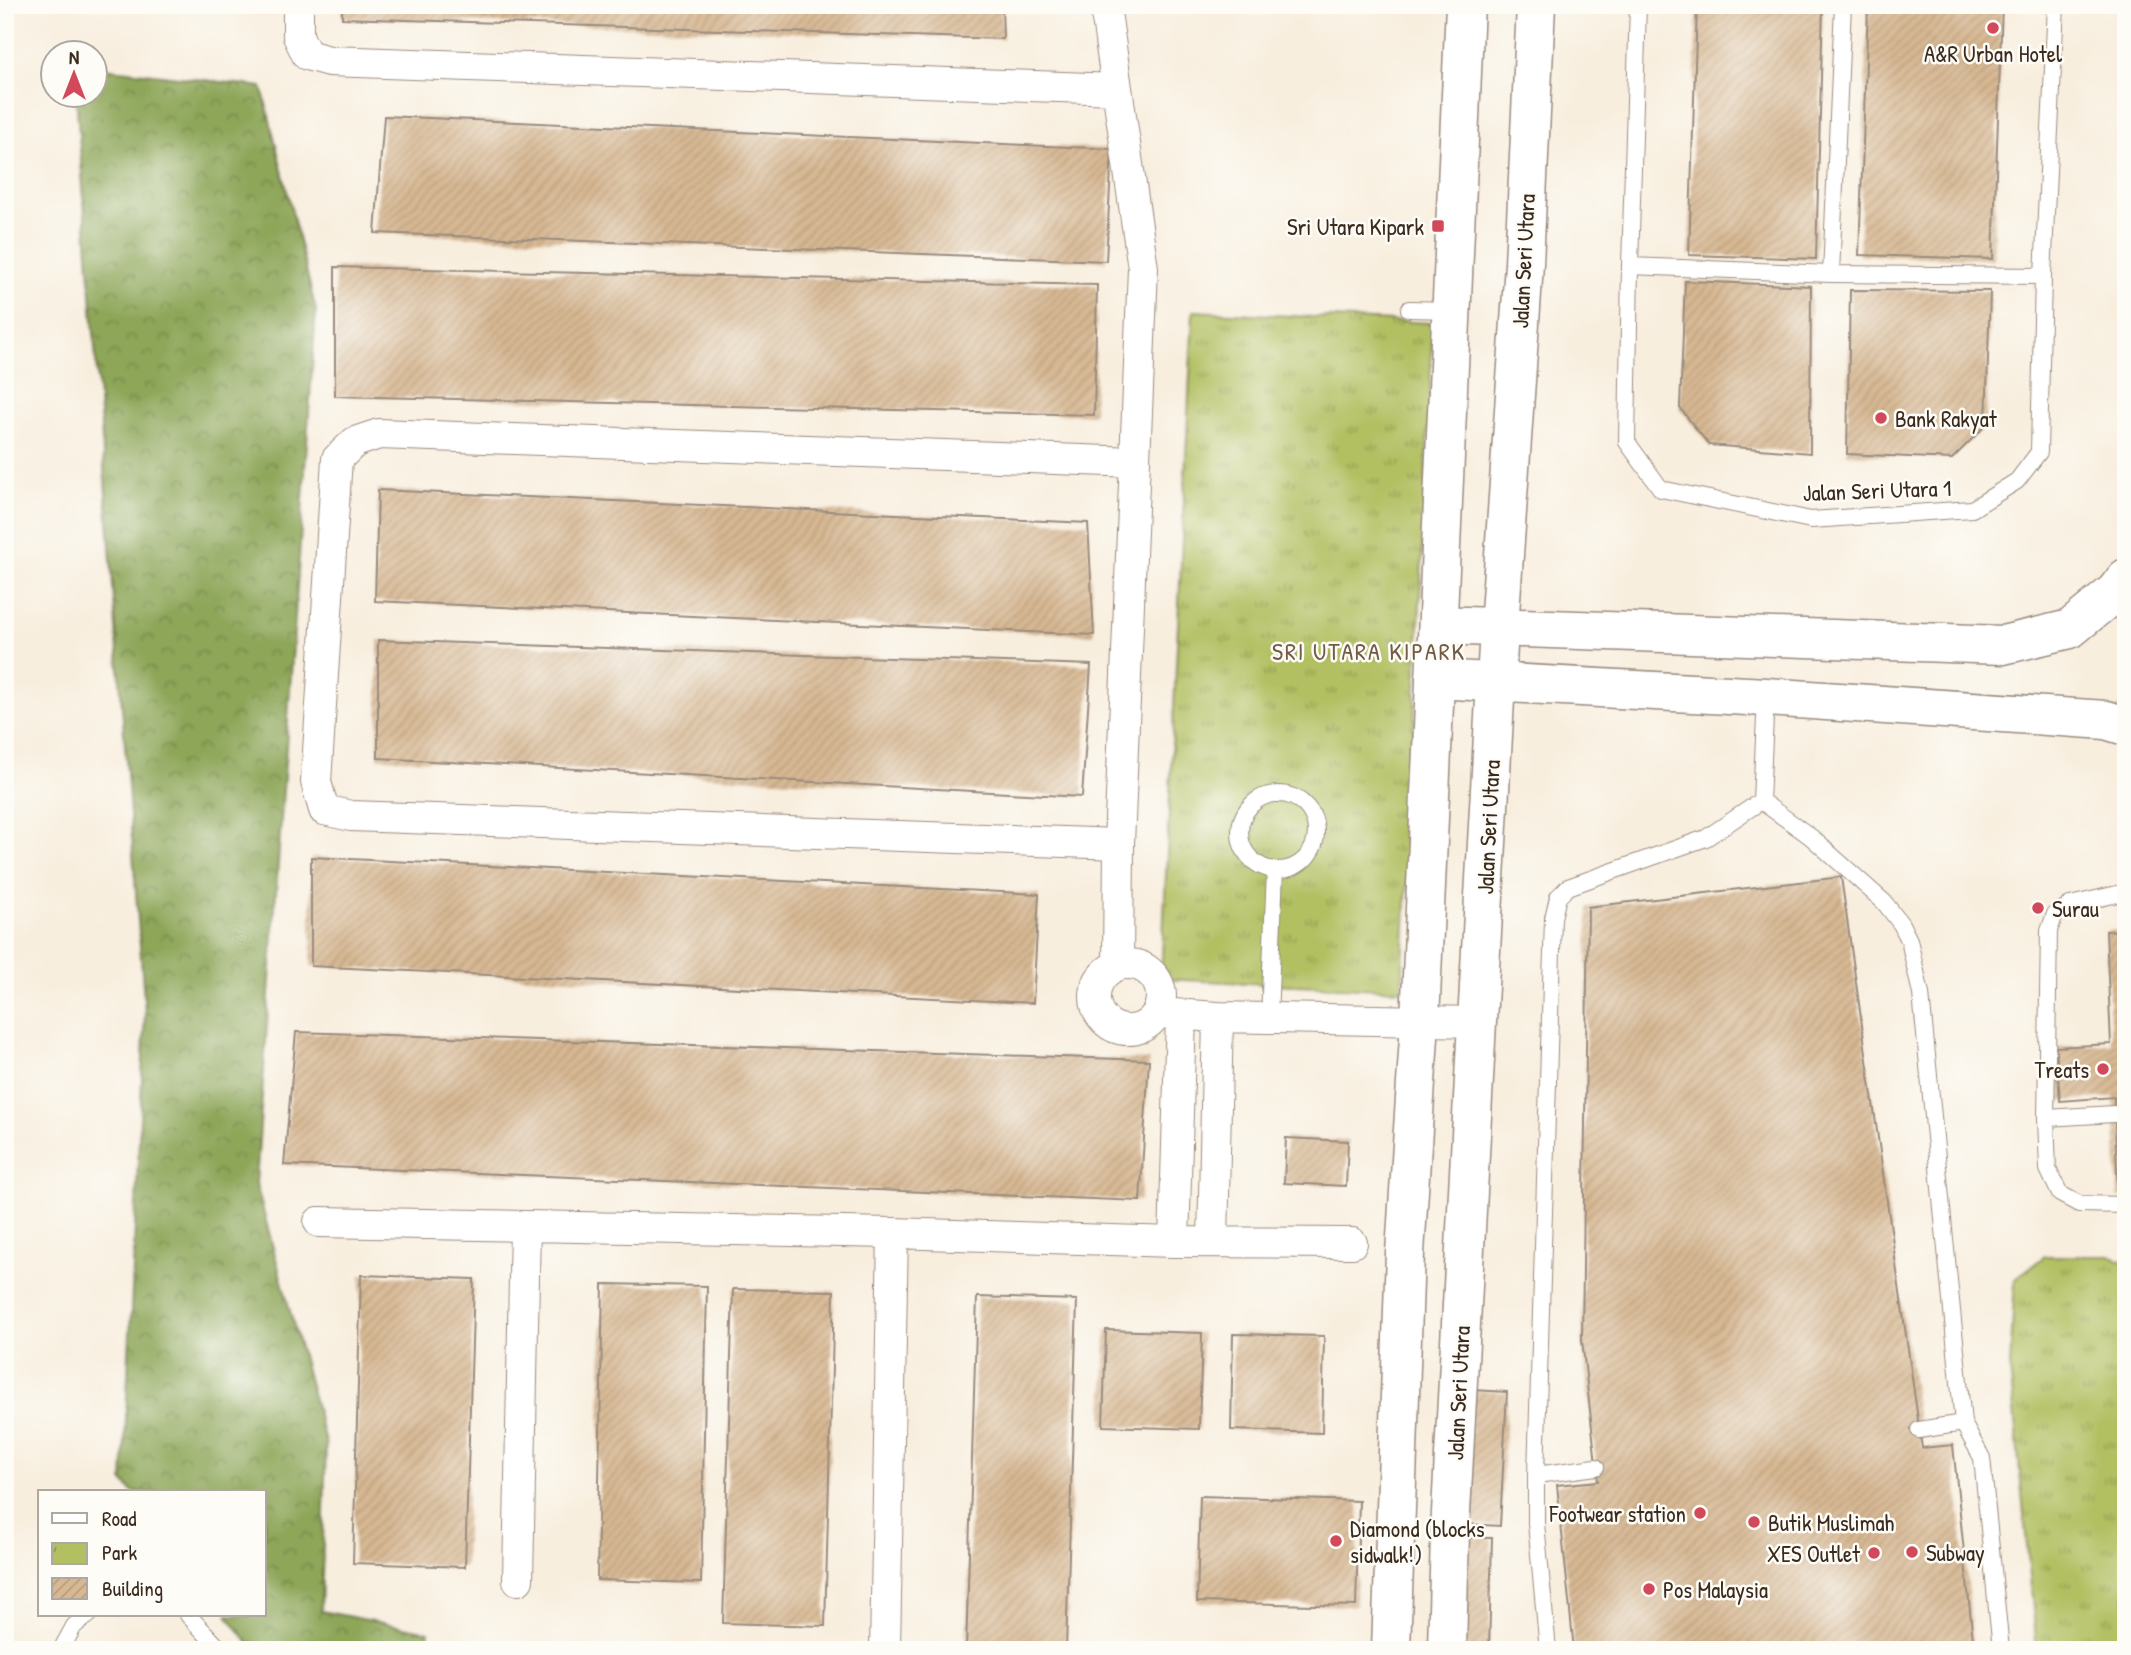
<svg xmlns="http://www.w3.org/2000/svg" width="2131" height="1655" font-family="'Patrick Hand',sans-serif">
  <defs>
    <pattern id="forest-crowns" width="20" height="18" patternUnits="userSpaceOnUse" patternTransform="scale(1.75)"><rect width="20" height="18" fill="#8da658"/><path d="M2 6a3 3 0 1 1 6 0M12 15a3 3 0 1 1 6 0" fill="none" stroke="#748748"/></pattern>
    <pattern id="park-tufts" width="24" height="20" patternUnits="userSpaceOnUse" patternTransform="scale(1.75)"><rect width="24" height="20" fill="#b2c062"/><path d="M3 7l-1-3M5 7V3M7 7l1-3M15 17l-1-3M17 17v-4M19 17l1-3" fill="none" stroke="#929c50"/></pattern>
    <pattern id="building-hatch" width="6" height="6" patternUnits="userSpaceOnUse" patternTransform="scale(1.75)"><rect width="6" height="6" fill="#d7b893"/><path d="M-1 1l2-2M0 6l6-6M5 7l2-2" fill="none" stroke="#b99e7e"/></pattern>
  </defs>
  <rect width="100%" height="100%" fill="#fdfcf7"/>
  <filter id="ink" filterUnits="userSpaceOnUse"><feTurbulence type="fractalNoise" baseFrequency=".0143" numOctaves="2"/><feDisplacementMap in="SourceGraphic" scale="14" xChannelSelector="R" yChannelSelector="G"/><feConvolveMatrix kernelMatrix="1 2 1 2 8 2 1 2 1" color-interpolation-filters="sRGB"/></filter>
  <filter id="wash" filterUnits="userSpaceOnUse"><feTurbulence type="fractalNoise" baseFrequency=".00686" numOctaves="4" result="noise"/><feDisplacementMap in="SourceGraphic" scale="28" xChannelSelector="R" yChannelSelector="G"/><feGaussianBlur stdDeviation="1.57" result="paint"/><feColorMatrix in="noise" values="0 0 0 0 0 0 0 0 0 0 0 0 0 0 0 0 0 1.4 0 .05"/><feComposite in="paint" operator="in"/></filter>
  <g filter="url(#wash)">
    <rect width="100%" height="100%" fill="#f8eede"/>
    <path fill="url(#forest-crowns)" stroke="#64683b" stroke-width="2" d="M 95,67 L 262,87 L 316,311 L 256,1184 L 326,1445 L 321,1611 L 429,1632 L 426,1650 L 254,1650 L 227,1615 L 264,1615 L 264,1492 L 132,1492 L 123,1481 L 145,1013 L 76,95 L 94,94 Z"/>
    <path fill="url(#park-tufts)" stroke="#767540" stroke-width="2" d="M 1193,311 L 1433,323 L 1402,990 L 1161,979 Z
      M 2045,1256 L 2110,1256 L 2126,1263 L 2126,1650 L 2037,1650 L 2010,1368 L 2015,1279 Z"/>
    <g id="blocks">
      <path fill="url(#building-hatch)" d="M 342,5 L 1002,5 L 1003,39 L 342,18 Z
        M 1697,5 L 1823,5 L 1816,259 L 1689,255 Z
        M 1868,5 L 2002,5 L 1993,259 L 1859,255 Z
        M 384,116 L 1112,149 L 1106,261 L 375,233 Z
        M 335,267 L 1097,285 L 1094,415 L 335,396 Z
        M 1685,281 L 1811,286 L 1810,453 L 1709,445 L 1680,408 Z
        M 1850,290 L 1990,291 L 1986,425 L 1952,459 L 1847,454 Z
        M 378,490 L 1088,523 L 1094,635 L 375,601 Z
        M 378,640 L 1091,665 L 1082,797 L 378,758 Z
        M 311,857 L 1039,894 L 1033,1003 L 311,966 Z
        M 1841,877 L 1922,1448 L 1953,1445 L 1974,1650 L 1574,1650 L 1557,1485 L 1598,1481 L 1582,1340 L 1588,907 Z
        M 2126,930 L 2126,1196 L 2118,1197 L 2114,1097 L 2060,1101 L 2056,1047 L 2111,1044 L 2106,931 Z
        M 296,1032 L 1149,1060 L 1140,1201 L 284,1165 Z
        M 1286,1138 L 1348,1141 L 1346,1186 L 1284,1183 Z
        M 361,1275 L 474,1279 L 465,1567 L 353,1563 Z
        M 603,1284 L 707,1286 L 701,1583 L 597,1580 Z
        M 733,1289 L 834,1291 L 825,1626 L 723,1623 Z
        M 977,1297 L 1077,1300 L 1066,1650 L 966,1650 Z
        M 1106,1330 L 1202,1333 L 1199,1429 L 1103,1426 Z
        M 1233,1334 L 1324,1336 L 1322,1433 L 1231,1430 Z
        M 1473,1390 L 1507,1392 L 1500,1526 L 1466,1524 Z
        M 1200,1496 L 1359,1501 L 1356,1606 L 1197,1602 Z
        M 1465,1538 L 1492,1538 L 1489,1650 L 1465,1650 Z"/>
    </g>
  </g>
  <g filter="url(#ink)">
    <use href="#blocks" fill-opacity="0" stroke="#9a8c7e" stroke-width="2"/>
    <g fill="none" stroke-linecap="round" stroke-linejoin="round">
      <g stroke="#9a8c7e" stroke-width="18">
        <path id="service" d="M 1638,5 L 1630,266 L 1627,442 L 1661,489 L 1811,520 L 1972,509 L 2017,481 L 2039,452 L 2043,276 L 2056,5
          M 1630,266 L 1831,274 L 2043,276
          M 1831,274 L 1843,5
          M 1409,309 L 1450,310
          M 1766,697 L 1761,801 L 1811,837 L 1884,902 L 1901,924 L 1909,940 L 1921,994 L 1963,1423 L 1982,1458 L 2001,1650
          M1240 832a38 38 0 1 1 76 0a38 38 0 1 1-76 0Z
          M 2126,892 L 2070,905 L 2055,914 L 2049,931 L 2046,1118 L 2048,1169 L 2060,1194 L 2079,1204 L 2126,1205
          M 1269,1018 L 1275,870
          M 2046,1118 L 2114,1114
          M 1919,1430 L 1963,1423
          M 1536,1475 L 1596,1467
          M 188,1615 L 221,1650
          M 61,1650 L 74,1626 L 89,1615
          M 1548,1650 L 1536,1523 L 1536,1475 L 1553,918 L 1558,897 L 1568,887 L 1706,838 L 1761,801"/>
      </g>
      <g stroke="#9a8c7e" stroke-width="32">
        <path id="minor" d="M 298,5 L 298,36 L 307,55 L 329,61 L 1117,89
          M 1105,5 L 1143,268 L 1119,844 L 1118,965
          M 1119,844 L 351,816 L 324,810 L 316,782 L 337,459 L 355,442 L 379,434 L 1135,462
          M1095 997a33 33 0 1 1 66 0a33 33 0 1 1-66 0Z
          M 1158,1013 L 1218,1017 L 1477,1022
          M 319,1222 L 893,1233 L 1174,1242 L 1352,1243
          M 1213,1241 L 1218,1017
          M 1174,1242 L 1181,1016
          M 518,1580 L 525,1226
          M 885,1650 L 893,1233"/>
      </g>
      <g stroke="#9a8c7e" stroke-width="41">
        <path id="tertiary" d="M 1391,1650 L 1405,1253 L 1420,1021 L 1465,5
          M 1447,1650 L 1450,1531 L 1477,1022 L 1499,628 L 1524,264 L 1536,5"/>
      </g>
      <g stroke="#9a8c7e" stroke-width="41">
        <path id="trunk" d="M 1438,625 L 2003,645 L 2070,629 L 2115,592 L 2126,578
          M 1435,679 L 1766,697 L 2106,720 L 2126,726"/>
      </g>
      <use href="#service" stroke="#fff" stroke-width="16"/>
      <use href="#minor" stroke="#fff" stroke-width="30"/>
      <use href="#tertiary" stroke="#fff" stroke-width="38"/>
      <use href="#trunk" stroke="#fff" stroke-width="38"/>
    </g>
  </g>
  <g fill="#d1495b" stroke="#fdfcf7" stroke-width="2.5">
    <circle cx="1993" cy="28" r="7"/>
    <rect x="1431" y="219" width="14" height="14" rx="3.5"/>
    <circle cx="1881" cy="418" r="7"/>
    <circle cx="2038" cy="908" r="7"/>
    <circle cx="2103" cy="1069" r="7"/>
    <circle cx="1700" cy="1513" r="7"/>
    <circle cx="1754" cy="1522" r="7"/>
    <circle cx="1336" cy="1541" r="7"/>
    <circle cx="1912" cy="1552" r="7"/>
    <circle cx="1874" cy="1553" r="7"/>
    <circle cx="1649" cy="1589" r="7"/>
  </g>
  <g text-anchor="middle" dominant-baseline="central" stroke-width="5" stroke-linejoin="round" paint-order="stroke">
    <g font-size="23" fill="#3b2a1e" stroke="#fdfcf7" text-anchor="start">
      <text x="1993" y="53" text-anchor="middle">A&amp;R Urban Hotel</text>
      <text x="1424" y="226" text-anchor="end">Sri Utara Kipark</text>
      <text x="1895" y="418">Bank Rakyat</text>
      <text x="2052" y="908">Surau</text>
      <text x="2089" y="1069" text-anchor="end">Treats</text>
      <text x="1686" y="1513" text-anchor="end">Footwear station</text>
      <text x="1768" y="1522">Butik Muslimah</text>
      <text x="1350" y="1528">Diamond (blocks<tspan x="1350" dy="26">sidwalk!)</tspan></text>
      <text x="1926" y="1552">Subway</text>
      <text x="1860" y="1553" text-anchor="end">XES Outlet</text>
      <text x="1663" y="1589">Pos Malaysia</text>
    </g>
    <g font-size="23" fill="#3b2a1e" stroke="#fdfcf7">
      <text transform="translate(1523 261) rotate(-87)">Jalan Seri Utara</text>
      <text transform="translate(1877 490) rotate(-2)">Jalan Seri Utara 1</text>
      <text transform="translate(1488 827) rotate(-87)">Jalan Seri Utara</text>
      <text transform="translate(1458 1393) rotate(-87)">Jalan Seri Utara</text>
    </g>
    <g font-size="24" letter-spacing="2" fill="#725c47" stroke="#fdfcf7">
      <text x="1369" y="651">SRI UTARA KIPARK</text>
    </g>
  </g>
  <rect width="2131" height="1655" fill="none" stroke="#fdfcf7" stroke-width="28"/>
  <rect x="38" y="1490" width="228" height="126" fill="#fdfcf7" stroke="#afa8a0" stroke-width="2"/>
  <rect x="52" y="1513" width="35" height="10" fill="#ffffff" stroke="#afa8a0" stroke-width="2"/>
  <text x="102" y="1526" font-size="21" fill="#3b2a1e">Road</text>
  <rect x="52" y="1543" width="35" height="21" fill="url(#park-tufts)" stroke="#afa8a0" stroke-width="2"/>
  <text x="102" y="1560" font-size="21" fill="#3b2a1e">Park</text>
  <rect x="52" y="1578" width="35" height="21" fill="url(#building-hatch)" stroke="#afa8a0" stroke-width="2"/>
  <text x="102" y="1596" font-size="21" fill="#3b2a1e">Building</text>
  <g transform="translate(74 74)"><circle r="33" fill="#fdfcf7" stroke="#afa8a0" stroke-width="2"/>
  <path d="M0-5L12 26L0 18L-12 26Z" fill="#d1495b"/>
  <text y="-10" font-size="19" font-weight="bold" text-anchor="middle" fill="#3b2a1e">N</text>
  </g>
</svg>
